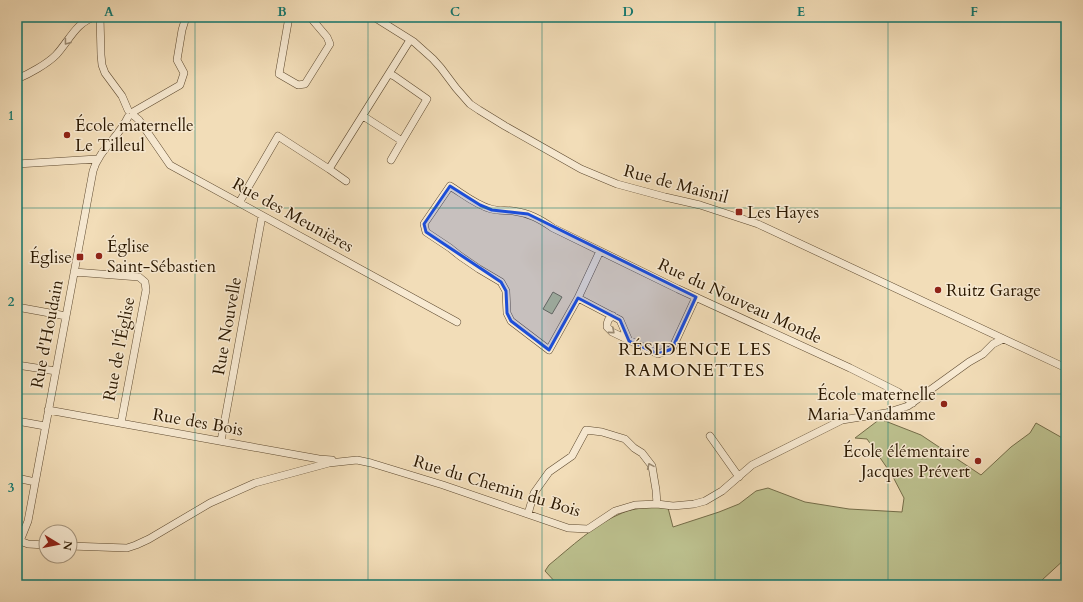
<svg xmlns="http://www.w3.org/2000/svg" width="1083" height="602" font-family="Cardo,serif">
  <rect width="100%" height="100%" fill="#f2ddb8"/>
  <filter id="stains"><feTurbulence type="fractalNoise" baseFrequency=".005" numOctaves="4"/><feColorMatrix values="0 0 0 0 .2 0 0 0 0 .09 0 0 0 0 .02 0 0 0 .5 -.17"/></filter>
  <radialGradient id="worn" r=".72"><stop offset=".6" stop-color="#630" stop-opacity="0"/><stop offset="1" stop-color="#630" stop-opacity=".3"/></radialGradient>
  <path fill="#bcc08e" stroke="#746c48" d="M 553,292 L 562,297 L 552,314 L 543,309 Z
    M 880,419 L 921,435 L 981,475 L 1011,447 L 1030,433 L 1036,423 L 1066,440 L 1066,558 L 1042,580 L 1046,585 L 558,585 L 545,571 L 549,565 C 571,547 595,524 622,513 C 636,507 653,507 668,508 L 673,527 L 719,512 L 739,504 L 756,491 L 768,488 L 805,502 L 849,509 L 902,512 L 904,498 L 892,475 L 867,439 L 855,438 Z"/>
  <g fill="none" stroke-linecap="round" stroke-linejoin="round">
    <g stroke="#5d492f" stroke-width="8">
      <path id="minor" d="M 100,17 L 101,55 L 102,65 L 105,73 L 122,96 L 128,110
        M 289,17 L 279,74 L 298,85 L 305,84 L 330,44 L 327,37 L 310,17
        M 374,17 L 414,42 L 433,59 L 441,68 L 456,88 L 470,104 L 479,110 L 505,126 L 581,169 L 617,184 L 665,197 L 700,205 L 758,224 L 1066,368
        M 17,79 C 29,74 47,64 56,55 C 69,41 76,22 95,17
        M 133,112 L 180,85 L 184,73 L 177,60 L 182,30 L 186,17
        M 133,115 L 139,120 L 170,165 L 457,322
        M 363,116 L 402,141 L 427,99 L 394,76 L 389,74
        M 391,160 L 402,141
        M 17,164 L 97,159
        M 329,169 L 346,181
        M 239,203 L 278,136 L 329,169 L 410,40
        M 600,251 L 578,298 L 549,350 L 511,321 L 507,313 L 506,291 L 501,282 L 479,269 L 460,256 L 450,248 L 426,232 L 424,224 L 450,186 C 463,194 476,205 491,209 C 498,211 506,210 513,211 C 529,213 540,219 553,228 L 678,289 L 850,368 L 898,392 L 913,403
        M 74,272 L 139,277 L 145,282 L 146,290 L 121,423
        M 578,298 L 620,320 L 629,341
        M 17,307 L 66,316
        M 613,316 C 608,319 607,321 607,327 L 612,332 L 658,354 L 672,349 L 696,297
        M 17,365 L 56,371
        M 48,410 L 319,459 L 332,460
        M 17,421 L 45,426
        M 710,436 L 739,477
        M 221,441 L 262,216
        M 17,478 L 35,482
        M 528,514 L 534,493 L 549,472 L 572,456 L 586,430 L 602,432 L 625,439 L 634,448 L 642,453 L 652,466 L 656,490 L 657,504
        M 20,541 L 28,544 L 46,545
        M 17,546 L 20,541 L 28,521 L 93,171 C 99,150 119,137 128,117
        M 70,546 L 127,548 L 136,545 L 149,539 L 210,503 L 255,483 L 329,463 L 357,460 L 371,463 L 443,485 L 568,528 L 588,529 L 615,511 L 635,505 L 657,504 L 673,506 L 694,504 L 705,501 L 722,491 L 752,465 L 842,420 L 886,413 L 908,406 L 969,362 L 983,354 L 993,344 L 1003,339"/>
    </g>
    <use href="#minor" stroke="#f7e9d1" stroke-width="7"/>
  </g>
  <defs><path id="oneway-chevron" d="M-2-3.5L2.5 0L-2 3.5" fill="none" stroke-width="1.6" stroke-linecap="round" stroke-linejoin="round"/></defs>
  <g stroke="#9b8b73">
    <use href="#oneway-chevron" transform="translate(67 42) rotate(127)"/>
    <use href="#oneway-chevron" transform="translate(612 331) rotate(41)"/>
    <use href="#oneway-chevron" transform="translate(650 466) rotate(-114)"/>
  </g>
  <path fill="#1d4ed8" fill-opacity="0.2" stroke="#1d4ed8" stroke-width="3" stroke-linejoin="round" d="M 450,186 L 480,205 L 492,210 L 528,214 L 696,297 L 672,349 L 658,354 L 629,341 L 620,320 L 578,298 L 549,350 L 511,321 L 507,313 L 506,291 L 501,282 L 426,232 L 424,224 Z"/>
  <path fill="none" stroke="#0f766e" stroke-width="1" stroke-opacity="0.55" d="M 195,17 L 195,585M 368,17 L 368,585M 542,17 L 542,585M 715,17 L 715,585M 888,17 L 888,585M 17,208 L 1066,208M 17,394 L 1066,394"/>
  <g fill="#8f2418" stroke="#f7e9d1" stroke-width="1.5">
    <circle cx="67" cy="135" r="4"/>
    <rect x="735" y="208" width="8" height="8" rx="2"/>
    <circle cx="99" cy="256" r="4"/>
    <rect x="76" y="253" width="8" height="8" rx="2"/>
    <circle cx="938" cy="290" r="4"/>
    <circle cx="944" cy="404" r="4"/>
    <circle cx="978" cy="461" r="4"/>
  </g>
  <g text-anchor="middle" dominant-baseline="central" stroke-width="3" stroke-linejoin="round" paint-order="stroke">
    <g font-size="17" fill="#2b1801" stroke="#f7e9d1" text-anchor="start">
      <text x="75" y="125">École maternelle<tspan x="75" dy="20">Le Tilleul</tspan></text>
      <text x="747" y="212">Les Hayes</text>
      <text x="107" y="246">Église<tspan x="107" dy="20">Saint-Sébastien</tspan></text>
      <text x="72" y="257" text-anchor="end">Église</text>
      <text x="946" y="290">Ruitz Garage</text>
      <text x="936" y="394" text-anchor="end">École maternelle<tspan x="936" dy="20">Maria Vandamme</tspan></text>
      <text x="970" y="451" text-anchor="end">École élémentaire<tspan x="970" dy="20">Jacques Prévert</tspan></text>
    </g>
    <g font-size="17" fill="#2b1801" stroke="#f7e9d1">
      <text transform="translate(676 184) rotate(15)">Rue de Maisnil</text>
      <text transform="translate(293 215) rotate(29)">Rue des Meunières</text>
      <text transform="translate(740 301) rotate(25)">Rue du Nouveau Monde</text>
      <text transform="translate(227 326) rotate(-80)">Rue Nouvelle</text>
      <text transform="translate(47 334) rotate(-79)">Rue d'Houdain</text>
      <text transform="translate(119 349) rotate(-79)">Rue de l'Église</text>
      <text transform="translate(198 422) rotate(10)">Rue des Bois</text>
      <text transform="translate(497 486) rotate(17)">Rue du Chemin du Bois</text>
    </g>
    <g font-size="18" letter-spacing="1" fill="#2b1801" stroke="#f7e9d1">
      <text x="695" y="349">RÉSIDENCE LES<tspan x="695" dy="21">RAMONETTES</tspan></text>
    </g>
  </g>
  <rect width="1083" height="602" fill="none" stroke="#f2ddb8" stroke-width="44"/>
  <g transform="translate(58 544) rotate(100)"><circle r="19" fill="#f7e9d1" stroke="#a5957e"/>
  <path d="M0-3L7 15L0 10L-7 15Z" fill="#8f2418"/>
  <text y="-6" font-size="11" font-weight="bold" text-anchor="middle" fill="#2b1801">N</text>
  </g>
  <rect x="22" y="22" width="1039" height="558" fill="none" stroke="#0f766e" stroke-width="1.5"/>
  <g font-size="13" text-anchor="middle" font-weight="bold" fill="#0f766e">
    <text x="109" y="16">A</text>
    <text x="282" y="16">B</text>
    <text x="455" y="16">C</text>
    <text x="628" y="16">D</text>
    <text x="801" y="16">E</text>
    <text x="974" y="16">F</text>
    <text x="11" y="120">1</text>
    <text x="11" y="306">2</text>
    <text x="11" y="492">3</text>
  </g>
  <rect width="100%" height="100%" filter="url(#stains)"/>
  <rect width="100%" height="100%" fill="url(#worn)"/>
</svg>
